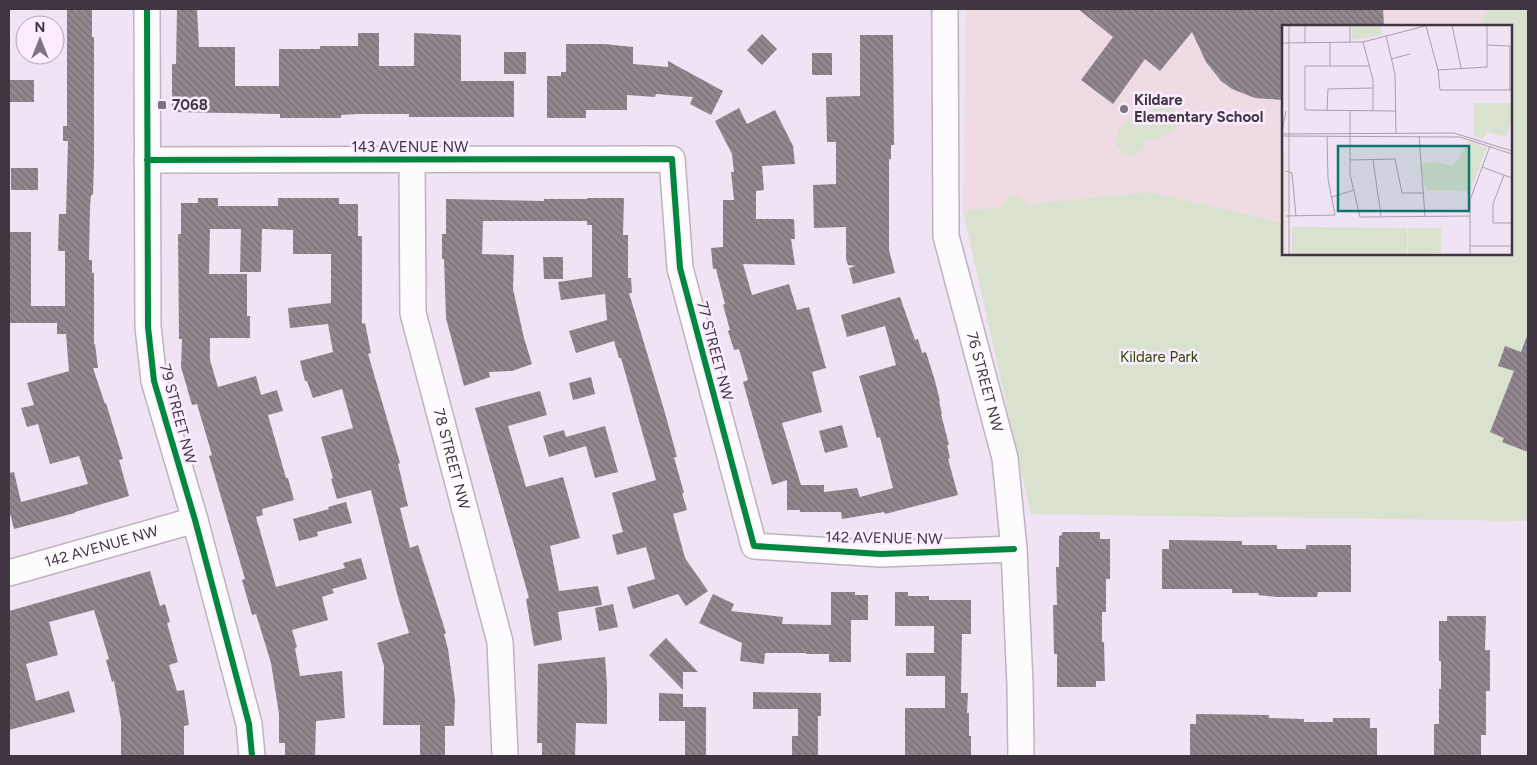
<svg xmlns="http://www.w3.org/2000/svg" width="1537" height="765" viewBox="0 0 1537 765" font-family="Figtree,sans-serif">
<defs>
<pattern id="building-back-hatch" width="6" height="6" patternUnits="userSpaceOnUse" patternTransform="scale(1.25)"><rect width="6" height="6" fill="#92868f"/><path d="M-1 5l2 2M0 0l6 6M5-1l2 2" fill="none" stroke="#796e76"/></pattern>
</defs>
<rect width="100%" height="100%" fill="#f0e3f3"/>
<path fill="#efdbe4" d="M 966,9 L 1489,9 L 1478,26 L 1283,26 L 1283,223 L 1150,192 L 963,211 Z"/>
<path fill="#d9e1cf" d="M 1489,9 L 1528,9 L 1528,521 L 1031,514 L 963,211 L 1003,207 L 1004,203 L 1011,194 L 1020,197 L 1029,204 L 1150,192 L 1283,223 L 1283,254 L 1511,254 L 1511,26 L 1478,26 Z
M 1165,104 C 1174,109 1178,113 1181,123 C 1171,133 1162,139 1147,141 L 1136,155 L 1124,155 L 1116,145 C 1116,129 1123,125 1134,114 L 1145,113 Z"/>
<path fill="url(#building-back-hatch)" d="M 67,9 L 92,9 L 92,37 L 94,37 L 94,164 L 93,195 L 91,195 L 90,207 L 89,260 L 92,260 L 92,273 L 94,273 L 94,344 L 95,344 L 98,368 L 93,368 L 105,404 L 106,403 L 123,459 L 119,460 L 129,496 L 75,512 L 75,513 L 14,529 L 9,509 L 9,473 L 14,472 L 21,502 L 88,484 L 79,456 L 50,464 L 38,424 L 27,427 L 21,408 L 34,405 L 27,383 L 69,371 L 66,334 L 57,334 L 57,323 L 10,323 L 10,232 L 31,232 L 31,306 L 65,306 L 65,251 L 58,251 L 59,214 L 66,214 L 68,141 L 63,141 L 63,126 L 67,126 Z
M 177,9 L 197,9 L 199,47 L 235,47 L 235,86 L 279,86 L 279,49 L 320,49 L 320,46 L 358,46 L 358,33 L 379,33 L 379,66 L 414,66 L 414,33 L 461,35 L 461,81 L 514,81 L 514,117 L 409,117 L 409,114 L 358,114 L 341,115 L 341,118 L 280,118 L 280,114 L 172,112 L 172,64 L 176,64 Z
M 1078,9 L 1383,9 L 1384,26 L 1283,26 L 1283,100 L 1255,98 L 1232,89 L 1221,81 L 1206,62 L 1192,32 L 1160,71 L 1145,59 L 1113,104 L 1081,80 L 1113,37 Z
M 762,34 L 777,49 L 762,65 L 747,50 Z
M 860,35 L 893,35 L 894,145 L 891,145 L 891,159 L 889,159 L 889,250 L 895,273 L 853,284 L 849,268 L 856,266 L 848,265 L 846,259 L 846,227 L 814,228 L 813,185 L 836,184 L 836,142 L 827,142 L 826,97 L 860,96 Z
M 566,44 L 604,44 L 633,47 L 633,64 L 668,67 L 668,61 L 723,91 L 711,115 L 690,104 L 693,97 L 656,94 L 655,97 L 627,95 L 627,110 L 586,110 L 586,118 L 547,118 L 547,76 L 561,76 L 561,72 L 566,72 Z
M 504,52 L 526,52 L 526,74 L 504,74 Z
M 812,53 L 832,53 L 832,75 L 812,75 Z
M 9,80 L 34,80 L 34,102 L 9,102 Z
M 739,108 L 747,124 L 775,110 L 793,146 L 795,164 L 762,166 L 764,190 L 756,191 L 756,219 L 794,219 L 795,239 L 791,239 L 795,265 L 743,264 L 752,295 L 789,284 L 797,310 L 809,307 L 826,368 L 812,372 L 822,412 L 782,423 L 801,485 L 824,485 L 824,492 L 857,488 L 860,497 L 893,488 L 880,437 L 877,438 L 859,376 L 896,365 L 885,326 L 847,337 L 841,315 L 900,297 L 915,340 L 918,339 L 922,353 L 926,352 L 935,381 L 940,401 L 939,401 L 942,414 L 941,414 L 949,445 L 947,445 L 950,458 L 948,459 L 958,495 L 885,514 L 884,512 L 842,519 L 841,512 L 800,512 L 800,510 L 787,510 L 787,480 L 772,485 L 743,382 L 748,380 L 739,349 L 734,350 L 728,331 L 730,330 L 723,305 L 725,304 L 716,269 L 713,269 L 711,248 L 723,247 L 723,200 L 734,200 L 731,172 L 734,172 L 732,154 L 715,121 Z
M 11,168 L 38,168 L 38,190 L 11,190 Z
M 198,198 L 218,198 L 218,206 L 278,206 L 278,198 L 339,198 L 339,204 L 358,204 L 358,236 L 362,236 L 362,324 L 365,323 L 371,353 L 368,354 L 400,463 L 398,464 L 408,506 L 400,508 L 410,548 L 418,545 L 446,633 L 444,634 L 448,649 L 455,700 L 454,726 L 445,726 L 445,756 L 420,756 L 420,725 L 383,725 L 384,666 L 377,643 L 409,633 L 398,597 L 371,490 L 337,499 L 331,479 L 333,478 L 321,437 L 353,428 L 342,389 L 313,398 L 307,381 L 305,381 L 300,361 L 333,352 L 328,324 L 290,328 L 288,308 L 331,303 L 331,254 L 293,254 L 293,230 L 262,229 L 261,272 L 240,272 L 241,229 L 210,229 L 209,274 L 247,274 L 247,316 L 250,316 L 250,338 L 210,338 L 210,360 L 218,387 L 256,376 L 261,395 L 277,390 L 283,411 L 268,415 L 286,478 L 288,478 L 294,500 L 262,509 L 263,515 L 256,517 L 276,587 L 345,568 L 343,563 L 361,558 L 367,579 L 332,589 L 334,593 L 322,597 L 328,620 L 292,630 L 297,647 L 295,648 L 300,676 L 342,671 L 345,718 L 316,721 L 315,756 L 285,756 L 285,743 L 279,743 L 279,714 L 271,663 L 256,614 L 252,615 L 242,580 L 245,579 L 209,456 L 212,455 L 197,404 L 192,405 L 181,367 L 182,339 L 179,339 L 178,234 L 181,234 L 181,203 L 198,203 Z
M 587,198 L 624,198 L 623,235 L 628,235 L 628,278 L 631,278 L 632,293 L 629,293 L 665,413 L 677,457 L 674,457 L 684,493 L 682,493 L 687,510 L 673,514 L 685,558 L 708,591 L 686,606 L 678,594 L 633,609 L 627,587 L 655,579 L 646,547 L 617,555 L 612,535 L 623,532 L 612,493 L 656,480 L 621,358 L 619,358 L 614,341 L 576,353 L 569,331 L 607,320 L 605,294 L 561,300 L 558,282 L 592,277 L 592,225 L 587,225 L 587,221 L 483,221 L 482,254 L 514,255 L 513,289 L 524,338 L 532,364 L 512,371 L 489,372 L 490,377 L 464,386 L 446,318 L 444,259 L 442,259 L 442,234 L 446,234 L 446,199 L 544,201 L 544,199 L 587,199 Z
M 543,257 L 563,257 L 563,279 L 544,279 Z
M 1527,336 L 1528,336 L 1528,452 L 1502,442 L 1504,438 L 1490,432 L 1514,371 L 1498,366 L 1505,346 L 1521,352 Z
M 591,377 L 595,394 L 573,400 L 569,383 Z
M 540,391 L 547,415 L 508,426 L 526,487 L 563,477 L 580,538 L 550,546 L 559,591 L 598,586 L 602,605 L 558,612 L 562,640 L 534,646 L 526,599 L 529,598 L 475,408 Z
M 842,425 L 848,447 L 825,453 L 819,431 Z
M 605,426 L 618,472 L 595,478 L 586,446 L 549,457 L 543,436 L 564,430 L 566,437 Z
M 346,502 L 352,523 L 317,532 L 318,536 L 299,541 L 293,519 L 329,509 L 328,507 Z
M 1062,532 L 1100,532 L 1100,539 L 1110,539 L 1110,579 L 1106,579 L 1106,612 L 1102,612 L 1102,642 L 1104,642 L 1105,681 L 1096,681 L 1096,687 L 1057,687 L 1057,654 L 1054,654 L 1053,605 L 1057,605 L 1056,567 L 1059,567 L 1059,536 L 1062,535 Z
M 1169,540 L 1242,541 L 1242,545 L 1277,545 L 1277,549 L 1306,549 L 1306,545 L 1351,545 L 1351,592 L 1318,592 L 1317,597 L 1277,597 L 1258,595 L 1259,593 L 1232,593 L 1232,589 L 1162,589 L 1162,549 L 1169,549 Z
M 150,571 L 160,606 L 165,604 L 170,622 L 167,623 L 178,662 L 169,665 L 177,691 L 184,690 L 189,725 L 184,726 L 184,756 L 121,756 L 121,720 L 114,681 L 112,682 L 106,660 L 109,659 L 94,610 L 49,622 L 58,655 L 26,664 L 36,701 L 69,691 L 75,712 L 9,730 L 9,611 Z
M 831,592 L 855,592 L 855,595 L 868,595 L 868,620 L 851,620 L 851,662 L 829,662 L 829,654 L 806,654 L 806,653 L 765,653 L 764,664 L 740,661 L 742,643 L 699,623 L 713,594 L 734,604 L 731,611 L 783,617 L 782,624 L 831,625 Z
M 895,592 L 908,592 L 908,596 L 929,596 L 929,600 L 971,600 L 971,634 L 962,634 L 961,693 L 968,693 L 967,713 L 969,713 L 969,736 L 971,736 L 971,756 L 905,756 L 905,708 L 945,708 L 945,676 L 906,676 L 906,653 L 934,653 L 934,626 L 895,626 Z
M 613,604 L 618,627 L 599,631 L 595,608 Z
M 1447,616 L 1486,616 L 1485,650 L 1490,650 L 1490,691 L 1486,691 L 1486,735 L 1481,735 L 1481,756 L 1434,756 L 1434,724 L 1439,724 L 1439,689 L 1441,689 L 1441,661 L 1439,661 L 1439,621 L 1447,621 Z
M 666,638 L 698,672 L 683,672 L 683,690 L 649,655 Z
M 605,657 L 607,685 L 607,724 L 576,723 L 575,756 L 542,756 L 542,743 L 537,743 L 538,664 Z
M 753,692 L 821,693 L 821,716 L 818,716 L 818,756 L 792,756 L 792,736 L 798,736 L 798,709 L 753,709 Z
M 659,693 L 683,694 L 683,707 L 706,707 L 706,756 L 685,756 L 685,721 L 659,721 Z
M 1196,714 L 1269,715 L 1269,718 L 1304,719 L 1304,722 L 1333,722 L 1333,718 L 1370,718 L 1370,728 L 1377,728 L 1377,756 L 1190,756 L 1190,724 L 1196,724 Z"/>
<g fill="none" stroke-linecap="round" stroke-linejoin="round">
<defs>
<g id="minor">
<path d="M 147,9 L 148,327 L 154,381 L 195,520 L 249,724 L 252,756"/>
<path id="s1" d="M 945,9 L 946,236 L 1005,458 L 1014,549 L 1020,684 L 1021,756"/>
<path id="s2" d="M 412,159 L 413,313 L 500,642 L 505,756"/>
<path d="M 147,160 L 672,159 L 680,268 L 754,546 L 881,554 L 1014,549"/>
<path id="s3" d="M 9,573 L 195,520"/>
</g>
</defs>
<use href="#minor" stroke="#bdb3bf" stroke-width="28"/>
<use href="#minor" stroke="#fdfbfd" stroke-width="25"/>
<defs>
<path id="cycleway" d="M 147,9 L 148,327 L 154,381 L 195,520 L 249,724 L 252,756
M 147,160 L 672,159 L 680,268 L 754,546 L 881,554 L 1014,549"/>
</defs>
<use href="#cycleway" stroke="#fbedff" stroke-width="9"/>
<use href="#cycleway" stroke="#00873e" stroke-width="6"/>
</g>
<g fill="#7e7380" stroke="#fbedff" stroke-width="2">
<rect x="157" y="100" width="10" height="10" rx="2.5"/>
<circle cx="1124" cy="109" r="5"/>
</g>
<g text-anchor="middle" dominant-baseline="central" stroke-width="5" stroke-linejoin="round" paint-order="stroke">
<g font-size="15" font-weight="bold" fill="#403642" stroke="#fbedff" text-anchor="start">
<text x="1134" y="100">Kildare<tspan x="1134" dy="17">Elementary School</tspan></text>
<text x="172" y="105">7068</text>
</g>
<g font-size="15" fill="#403642" stroke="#fbedff">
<text x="410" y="147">143 AVENUE NW</text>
<text transform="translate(715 351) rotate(75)">77 STREET NW</text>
<text stroke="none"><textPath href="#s1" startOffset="378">76 STREET NW</textPath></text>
<text transform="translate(178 414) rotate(75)">79 STREET NW</text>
<text stroke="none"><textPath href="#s2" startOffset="305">78 STREET NW</textPath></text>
<text transform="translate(884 538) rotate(1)">142 AVENUE NW</text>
<text stroke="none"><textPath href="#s3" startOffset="96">142 AVENUE NW</textPath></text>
</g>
<g font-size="15" fill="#2a4803" stroke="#fbedff">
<text x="1159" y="357">Kildare Park</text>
</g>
</g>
<g transform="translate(1282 25)">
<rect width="230" height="230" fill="#f0e3f3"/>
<path d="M 0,126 L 3,126 L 3,230 L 0,230 Z" fill="#d9e1cf"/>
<path d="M 10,202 L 125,203 L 125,230 L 10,230 Z" fill="#d9e1cf"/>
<path d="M 70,0 L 98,0 L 100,10 L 70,15 ZM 191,78 L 230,78 L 230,93 L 224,112 L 204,107 L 202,114 L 192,111 ZM 187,116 L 205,123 L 188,166 L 144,165 L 138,139 L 154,137 L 171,141 ZM 126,203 L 159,203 L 159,228 L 126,230 Z" fill="#d9e1cf"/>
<path fill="none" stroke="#aa9eac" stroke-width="1" d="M 7,0 L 7,230M 23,0 L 23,18M 170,0 L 179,43M 144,1 L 156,45 L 158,65 L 230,65M 104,11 L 113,49 L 114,109M 68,17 L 68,0M 81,17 L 91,55 L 91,86M 0,18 L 81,17 L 147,0M 205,20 L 228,21 L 228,65M 109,34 L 128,29M 48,41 L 48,18M 87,41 L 23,41 L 23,85 L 114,86M 156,45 L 205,42 L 205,0M 45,86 L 46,64 L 91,63M 68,86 L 68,149 L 78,192 L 188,191M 0,107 L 4,86M 0,109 L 172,108 L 230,126M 0,111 L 178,112 L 230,129M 137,111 L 143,191M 68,135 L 113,134 L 120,168 L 142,168M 91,135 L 99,191M 200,142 L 230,153M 4,146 L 10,148 L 14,191M 222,150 L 211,179 L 211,198 L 230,198M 50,172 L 72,165M 4,191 L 53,190 L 46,154 L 45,111M 188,221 L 230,221M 188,230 L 188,175 L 208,121"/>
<path fill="#0f766e" fill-opacity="0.15" stroke="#0f766e" stroke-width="2.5" d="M 56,121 L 187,121 L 187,186 L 56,186 Z"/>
<rect width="230" height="230" fill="none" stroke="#403642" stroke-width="2.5"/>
</g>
<rect width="1537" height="765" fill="none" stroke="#403642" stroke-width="20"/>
<g transform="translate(40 40)"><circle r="24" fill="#fbedff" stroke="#b0a4b3"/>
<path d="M0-4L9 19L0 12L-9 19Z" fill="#7e7380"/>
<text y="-8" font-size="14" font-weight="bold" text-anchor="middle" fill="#403642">N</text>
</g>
</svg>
